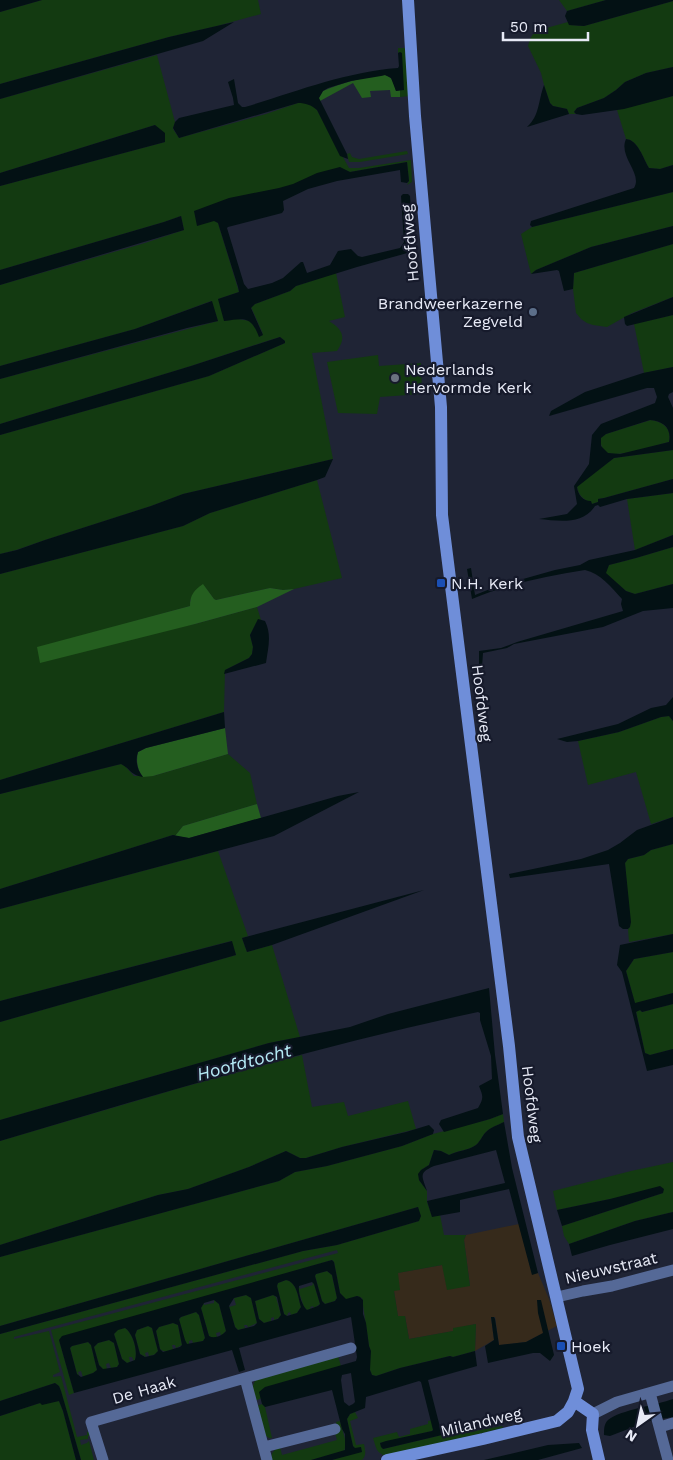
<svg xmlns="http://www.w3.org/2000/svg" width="673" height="1460" viewBox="0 0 673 1460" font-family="'Work Sans',sans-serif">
<rect width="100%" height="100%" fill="#1f2435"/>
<path fill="#362a1b" d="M 519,1224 L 532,1274 L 538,1273 L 549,1299 L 557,1326 L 526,1342 L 501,1345 L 499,1345 L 495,1317 L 491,1317 L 494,1340 L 475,1351 L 476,1324 L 453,1329 L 454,1331 L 409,1339 L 405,1316 L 398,1317 L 394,1291 L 397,1273 L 442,1265 L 470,1286 L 464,1240 L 466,1235 Z"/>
<path fill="#133a11" d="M 42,0 L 258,0 L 261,14 L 217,26 L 169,37 L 0,84 L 0,12 Z
M 559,0 L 606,0 L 567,11 Z
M 673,1 L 673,67 L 646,73 L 625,82 L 616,90 L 604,98 L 577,108 L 574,112 L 576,114 L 569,114 L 567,109 L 553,106 L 550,103 L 544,85 L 541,73 L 528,46 L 530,39 L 533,34 L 539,30 L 568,22 L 570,25 L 584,26 Z
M 398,48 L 405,48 L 410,96 L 400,97 L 400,90 L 403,90 L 400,52 L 398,53 Z
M 157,55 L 175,122 L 173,129 L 179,138 L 266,114 L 298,103 L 306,103 L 312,105 L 317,110 L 349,168 L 359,168 L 411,160 L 412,182 L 407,185 L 409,181 L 407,162 L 350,172 L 346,171 L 215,221 L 218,223 L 239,292 L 218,299 L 238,319 L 250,321 L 263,334 L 251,307 L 255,304 L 290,291 L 296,286 L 336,273 L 345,317 L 329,321 C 342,329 347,337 337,351 L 312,353 L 333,459 L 183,494 L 151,506 L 45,540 L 16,550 L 0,554 L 0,435 L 209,376 L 285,343 L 285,341 L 280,337 L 270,340 L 191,366 L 0,424 L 0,379 L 218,321 L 211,301 L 135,329 L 0,366 L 0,285 L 145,243 L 184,230 L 181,216 L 164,222 L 0,270 L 0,186 L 165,142 L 155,125 L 0,173 L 0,99 Z
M 673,96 L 673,165 L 660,169 L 649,168 C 643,158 638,140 626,139 L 617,110 Z
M 407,151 L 408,154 L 360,162 L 349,162 L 347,154 L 350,153 L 352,157 L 359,159 Z
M 673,192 L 673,226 L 591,247 L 536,270 L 531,274 L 521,234 L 532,227 Z
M 673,244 L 673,297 L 632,313 L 607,327 L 593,325 L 587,323 L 581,319 L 576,313 L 573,289 L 574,273 Z
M 673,315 L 673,367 L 644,373 L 634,324 Z
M 378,355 L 379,366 L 421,363 L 422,394 L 380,397 L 377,414 L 338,413 L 327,362 Z
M 651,420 C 663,422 672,428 669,442 C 655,445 617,459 606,452 C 601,449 601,443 600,438 L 606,434 Z
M 673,450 L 673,479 L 604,498 L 598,499 L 598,502 L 592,504 C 584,499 578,496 577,486 L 614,458 Z
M 317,480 L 342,578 L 294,589 L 283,590 L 270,588 L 216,600 L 214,599 L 205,587 L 190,600 L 190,606 L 37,648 L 195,624 L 257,607 L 261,620 L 258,620 L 250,635 L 253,647 L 252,654 L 249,658 L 225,670 L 224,712 L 0,780 L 0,574 L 183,526 L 210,513 Z
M 673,493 L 673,535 L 635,550 L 627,499 Z
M 673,547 L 673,584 L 635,594 L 626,591 L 605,573 L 609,565 L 636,558 Z
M 669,716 L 673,721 L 673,817 L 651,824 L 636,772 L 588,785 L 578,741 L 619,732 L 661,717 Z
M 228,754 L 250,773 L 257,804 L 183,826 L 175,836 L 173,835 L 0,889 L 0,794 L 121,764 L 125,766 L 134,776 L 153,776 Z
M 673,844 L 673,934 L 629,942 L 628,929 L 630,927 L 625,863 L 628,859 L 644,855 L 651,850 Z
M 218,851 L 248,936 L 242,938 L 247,952 L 272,945 L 300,1037 L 269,1043 L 210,1060 L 0,1120 L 0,1022 L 236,955 L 231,941 L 0,1001 L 0,909 Z
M 673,952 L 673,993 L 635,1004 L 626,971 L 634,959 Z
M 673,1004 L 673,1049 L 650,1055 L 645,1053 L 636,1011 L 640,1010 L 642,1012 Z
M 302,1055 L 312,1107 L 344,1102 L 348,1116 L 408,1101 L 416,1129 L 342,1147 L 306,1158 L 300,1158 L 286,1151 L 249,1167 L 188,1189 L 158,1195 L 129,1204 L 0,1245 L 0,1141 L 180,1088 Z
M 503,1114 L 504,1122 C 498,1125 491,1127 486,1132 C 482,1136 480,1142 476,1145 C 467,1151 458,1150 449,1155 L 441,1151 L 434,1150 L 429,1165 L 421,1170 L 419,1180 L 427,1191 L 427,1202 L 432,1216 L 440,1215 L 444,1235 L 466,1235 L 464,1240 L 470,1286 L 447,1290 L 442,1265 L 398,1273 L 400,1290 L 394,1291 L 398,1316 L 405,1316 L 409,1339 L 453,1331 L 453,1328 L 476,1324 L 475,1351 L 453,1357 L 450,1356 L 400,1368 L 376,1376 L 372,1375 L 370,1370 L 370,1349 L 369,1346 L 362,1298 L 357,1296 L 346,1300 L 340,1293 L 334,1262 L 332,1260 L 59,1340 L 74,1393 L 69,1395 L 51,1330 L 338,1253 L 337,1250 L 14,1337 L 14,1339 L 49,1331 L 60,1372 L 53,1375 L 53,1377 L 61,1376 L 77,1437 L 87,1435 L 87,1432 L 91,1431 L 91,1435 L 88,1436 L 88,1439 L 80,1440 L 81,1445 L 87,1443 L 89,1441 L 94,1460 L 81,1460 L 61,1391 L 59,1386 L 55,1383 L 0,1401 L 0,1334 L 303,1251 L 337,1245 L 419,1221 L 418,1207 L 0,1326 L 0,1257 L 279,1181 L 295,1172 L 327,1166 L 402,1146 L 433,1134 L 490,1119 Z
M 673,1162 L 673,1212 L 635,1221 L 569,1244 L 564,1236 L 562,1226 L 663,1193 L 610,1199 L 557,1210 L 553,1191 L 631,1171 Z
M 327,1271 L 332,1275 L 337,1298 L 335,1301 L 325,1304 L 322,1301 L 315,1276 L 316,1274 Z
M 286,1280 C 297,1282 298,1297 301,1307 L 297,1313 L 291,1315 L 290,1312 L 288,1313 L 287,1316 L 284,1314 L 277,1286 L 278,1283 Z
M 312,1282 L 314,1284 L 320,1304 L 314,1308 L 313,1306 L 310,1307 L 311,1309 L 307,1310 L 304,1307 L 298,1289 L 299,1287 L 300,1289 L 313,1285 Z
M 247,1295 L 251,1298 L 257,1323 L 248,1327 L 247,1325 L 244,1325 L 245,1328 L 238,1330 L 235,1327 L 229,1307 L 236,1305 L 234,1298 Z
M 273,1295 L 276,1297 L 281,1315 L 279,1318 L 274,1320 L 274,1317 L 271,1318 L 271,1321 L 264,1323 L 259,1319 L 255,1301 Z
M 214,1300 L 219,1304 L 226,1331 L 221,1336 L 220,1332 L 216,1333 L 217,1337 L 212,1338 L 209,1336 L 201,1308 L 204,1303 L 204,1305 L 214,1303 Z
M 196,1312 L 199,1315 L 205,1338 L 203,1341 L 193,1343 L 192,1340 L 189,1341 L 189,1344 L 187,1344 L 185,1341 L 179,1320 L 181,1317 Z
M 173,1323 L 178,1325 L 182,1345 L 176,1348 L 175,1345 L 172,1345 L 173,1350 C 168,1351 164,1353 160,1349 L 156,1331 L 159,1327 Z
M 148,1326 L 152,1328 L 158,1351 L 156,1354 L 149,1356 L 148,1352 L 145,1353 L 146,1357 L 140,1354 L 135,1335 L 137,1330 Z
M 125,1328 C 133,1333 138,1351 135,1360 L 134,1361 L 132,1357 L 129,1357 L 130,1362 L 127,1363 L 122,1359 L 114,1334 L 118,1329 Z
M 109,1340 L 114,1343 L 119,1364 L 117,1367 L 111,1368 L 109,1363 L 106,1364 L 107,1369 L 103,1369 L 99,1365 L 94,1347 L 98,1343 Z
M 88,1342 L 91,1345 L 97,1370 L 95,1372 L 83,1377 L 81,1371 L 78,1372 L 79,1376 L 77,1374 L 70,1348 L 72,1346 Z
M 338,1356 L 341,1366 L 316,1373 L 255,1401 C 254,1392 250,1386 257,1379 Z
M 59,1401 L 63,1411 L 76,1460 L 0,1460 L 0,1416 L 40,1403 Z
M 262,1404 L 265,1407 L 272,1438 L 269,1438 L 266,1436 L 257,1406 Z
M 355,1412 L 358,1418 L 350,1421 L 356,1445 L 364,1444 C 365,1450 367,1455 362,1460 L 332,1460 L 343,1456 L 355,1448 L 353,1446 L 347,1419 L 350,1414 Z
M 432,1420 L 434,1429 L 432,1431 L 380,1443 L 383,1449 L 442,1435 L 443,1437 L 502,1426 L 503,1428 L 387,1456 C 376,1454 376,1447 373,1438 L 397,1432 L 399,1437 L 410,1434 L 410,1429 L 428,1424 L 428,1421 Z
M 340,1421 C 342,1431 348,1441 344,1451 L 311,1460 L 272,1460 C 270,1453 274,1450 280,1447 L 282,1455 L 337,1440 L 335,1433 L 338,1431 L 336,1422 Z"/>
<path fill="#245e1f" d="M 385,75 C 393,77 394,84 396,91 L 400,90 L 400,97 L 391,97 L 390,90 L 370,91 L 371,97 L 362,98 L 353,83 L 320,101 L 318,99 L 323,91 C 342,83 365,76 385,75 Z
M 203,584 L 214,599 L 216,600 L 270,588 L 283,590 L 294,589 L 257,607 L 195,624 L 40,663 L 37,647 L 190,606 C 190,595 194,590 203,584 Z
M 225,728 L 228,754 L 153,776 L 143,777 C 137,770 136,760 138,752 L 146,748 Z
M 257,804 L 261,818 L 189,838 L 175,836 L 183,826 Z"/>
<path fill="#031114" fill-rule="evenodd" d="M 0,0 L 42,0 L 0,12 Z
M 606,0 L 673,0 L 673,1 L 584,26 L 569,25 L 565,16 L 567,11 Z
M 234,22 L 203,41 L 0,99 L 0,84 L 169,37 Z
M 400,52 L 402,53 L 404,90 L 396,91 L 391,78 L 385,75 L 381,76 L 351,81 L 328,88 L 323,91 L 319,98 L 347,154 L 348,159 L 340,156 L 317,110 C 311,105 306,103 298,103 L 179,138 L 173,128 L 175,122 L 179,118 L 234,105 L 233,98 L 228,82 L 234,79 L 238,103 L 242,107 L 245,107 C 295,92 345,72 398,68 L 399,66 L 398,53 Z
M 673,67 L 673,96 L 624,109 L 582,115 L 576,114 L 574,112 L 577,108 L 604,98 L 616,90 L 625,82 L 646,73 Z
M 544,85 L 550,103 L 553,106 L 567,109 L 569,114 L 527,127 C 540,115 538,101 544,85 Z
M 155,125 L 165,133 L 165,142 L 0,186 L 0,173 Z
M 626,139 C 638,140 643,158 649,168 L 660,169 L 673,165 L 673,192 L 532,227 L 530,225 L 531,221 L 634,188 C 643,173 618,157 626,139 Z
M 407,162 L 409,181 L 407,183 L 401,182 L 400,170 L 337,181 L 308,189 L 283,201 L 284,210 L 282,213 L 228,227 L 227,228 L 244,284 L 248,289 L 272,283 L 283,278 L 301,262 L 303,262 L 307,273 L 330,265 L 338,251 L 351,249 L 358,256 L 362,257 L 400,248 L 404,242 L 401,196 L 403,194 L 408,194 L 410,196 L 413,242 L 411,252 L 357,267 L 296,286 L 290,291 L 255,304 L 251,308 L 263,335 L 259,337 C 251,316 245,318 224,321 L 218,299 L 239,292 L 238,287 L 218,223 L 214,221 L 197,226 L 194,211 L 229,198 L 279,188 L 293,184 L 317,173 L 340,167 L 350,172 Z
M 181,216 L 184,230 L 0,285 L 0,270 L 164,222 Z
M 673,226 L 673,244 L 574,273 L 573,289 L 564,291 L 559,271 L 557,270 L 531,274 L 536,270 L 591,247 Z
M 673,297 L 673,315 L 627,326 L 625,324 L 624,317 Z
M 212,301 L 218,321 L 187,328 L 0,379 L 0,366 L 135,329 Z
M 280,337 L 285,341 L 285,343 L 209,376 L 0,435 L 0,424 L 191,366 Z
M 673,367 L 673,392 L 669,394 L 668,397 L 673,408 L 673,450 L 614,458 L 577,487 C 578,495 583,501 591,501 L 592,504 L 598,502 L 598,499 L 604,498 L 673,479 L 673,493 L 627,499 L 600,507 L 598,505 L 595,506 C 583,525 559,521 539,519 L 567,514 L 577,504 L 574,486 L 589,464 L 592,435 L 601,424 L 655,403 L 657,397 L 654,388 L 647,388 L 549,416 L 551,411 L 585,392 L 643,373 ZM 650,420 C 663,421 672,428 669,442 L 620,454 L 608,453 L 601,446 L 601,438 L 606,434 Z
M 333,459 L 325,477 L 317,480 L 210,513 L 183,526 L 0,574 L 0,554 L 17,550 L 45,540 L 151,506 L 183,494 Z
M 673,535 L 673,547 L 636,558 L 609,565 L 606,573 L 626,591 L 635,594 L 673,584 L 673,608 L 643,611 L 603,627 L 514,644 L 507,648 L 483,653 L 482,667 L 479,667 L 479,651 L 501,648 L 517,642 L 623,611 L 621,604 L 622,599 C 612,588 600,573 585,570 C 546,576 508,584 472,599 L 467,569 L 471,568 L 475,595 L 495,587 L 555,570 L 580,565 L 589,560 L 635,550 Z
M 258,619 L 265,621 C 272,635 268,648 266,663 L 224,674 L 225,670 L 249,658 L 252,654 L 253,647 L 250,635 Z
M 673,697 L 673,721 L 669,716 L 661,717 L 619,732 L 578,741 L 567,742 L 557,739 L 618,724 L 651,708 L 666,705 Z
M 224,712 L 225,728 L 146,748 L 138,752 C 135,760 137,770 143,777 C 130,775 131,769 121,764 L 0,794 L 0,780 Z
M 359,792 L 274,836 L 0,909 L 0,889 L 173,835 L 189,838 L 338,796 Z
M 673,817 L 673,844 L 651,850 L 644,855 L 628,859 L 625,863 L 631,922 L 630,927 L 628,929 L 623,929 L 619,926 L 609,864 L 510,878 L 509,874 L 581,859 L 608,850 L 620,843 L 637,830 Z
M 424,890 L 272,945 L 247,952 L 242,938 Z
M 673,934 L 673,952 L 634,959 L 626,971 L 635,1003 L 673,993 L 673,1004 L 642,1012 L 640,1010 L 636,1012 L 645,1053 L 650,1055 L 673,1049 L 673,1065 L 647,1071 L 622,972 L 617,965 L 620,945 Z
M 232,941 L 236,955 L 0,1022 L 0,1001 Z
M 489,988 L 495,1055 L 503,1114 L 490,1119 L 444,1132 L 439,1124 L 441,1120 L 478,1108 C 484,1098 483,1096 479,1086 L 492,1079 L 491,1056 L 480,1020 L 480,1013 L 478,1012 C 317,1046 158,1094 0,1141 L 0,1120 L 269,1043 L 350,1027 L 388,1014 Z
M 504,1122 L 512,1168 L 538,1273 L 532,1275 L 509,1189 L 460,1200 L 460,1212 L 432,1217 L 427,1201 L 505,1183 L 496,1150 L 434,1166 C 418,1173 422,1176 427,1191 L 419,1180 L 418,1174 L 421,1170 L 429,1165 L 434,1150 L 441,1151 L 449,1155 C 459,1150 467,1151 476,1145 C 480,1142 482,1136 486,1132 C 491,1127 498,1125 504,1122 Z
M 429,1125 L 434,1130 L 433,1134 L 402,1146 L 327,1166 L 295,1172 L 279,1181 L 0,1257 L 0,1245 L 129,1204 L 158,1195 L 188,1189 L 249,1167 L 286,1151 L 300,1158 L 306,1158 L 342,1147 L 406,1132 Z
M 660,1186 L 664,1189 L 663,1193 L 562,1226 L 557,1210 L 610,1199 Z
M 418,1207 L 421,1216 L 419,1221 L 337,1245 L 303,1251 L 0,1334 L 0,1326 Z
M 673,1212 L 673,1229 L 610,1245 L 572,1256 L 569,1244 L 635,1221 Z
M 332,1260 L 334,1262 L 340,1293 L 346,1299 L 357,1296 L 360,1297 L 363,1300 L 363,1314 L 366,1323 L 369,1346 L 371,1351 L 370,1370 L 372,1375 L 376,1376 L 400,1368 L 450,1356 L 453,1357 L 475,1351 L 477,1366 L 428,1380 L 442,1435 L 383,1449 L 381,1447 L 380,1443 L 386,1441 L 432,1431 L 433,1430 L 421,1382 L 419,1381 L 366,1397 L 365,1408 L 350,1414 L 347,1419 L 353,1446 L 355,1448 L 361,1447 L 362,1452 L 332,1460 L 311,1460 L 345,1450 L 345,1434 L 342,1429 L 332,1390 L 265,1407 L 262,1404 L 259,1392 L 265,1387 L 356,1361 L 357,1357 L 351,1317 L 239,1348 L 245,1370 L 239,1372 L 232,1350 L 74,1393 L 59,1340 L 62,1336 ZM 327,1271 L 332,1275 L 337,1298 L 335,1301 L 325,1304 L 322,1301 L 315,1276 L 316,1274 ZM 286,1280 C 297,1282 298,1297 301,1307 L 297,1313 L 287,1316 L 284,1314 L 277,1286 L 278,1283 ZM 312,1282 L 314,1284 L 320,1304 L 318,1306 L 307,1310 C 302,1306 298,1293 299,1286 ZM 246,1295 L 251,1298 L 257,1323 L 254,1326 L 238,1330 L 235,1327 L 229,1306 L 234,1298 ZM 273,1295 L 277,1297 L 281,1315 L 278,1319 L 264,1323 L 259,1319 L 255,1301 ZM 214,1300 L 219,1304 L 226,1331 C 222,1336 214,1339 209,1336 L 201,1308 L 204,1303 ZM 196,1312 L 199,1315 L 205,1338 L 203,1341 L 187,1344 L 185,1340 L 179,1319 L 181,1317 ZM 173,1323 L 178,1325 L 182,1345 L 180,1347 L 163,1352 L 160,1349 L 156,1331 L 159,1327 ZM 148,1326 L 152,1328 L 158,1351 L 154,1355 L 145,1357 L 140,1354 L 135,1335 L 137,1330 ZM 125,1328 C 133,1333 138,1351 135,1360 L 127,1363 L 122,1359 L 114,1334 L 118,1330 ZM 109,1340 L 114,1343 L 119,1364 L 117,1367 L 103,1369 L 99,1365 L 94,1347 L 98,1343 ZM 88,1342 L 91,1345 L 97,1370 L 93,1373 L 81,1377 L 77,1374 L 70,1348 L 72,1346 ZM 351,1373 L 355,1402 L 353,1404 L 349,1406 L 344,1402 L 341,1380 L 342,1375 Z
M 537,1300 L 541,1300 L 554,1355 L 550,1361 L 540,1353 L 533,1353 L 488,1363 L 485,1346 L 494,1340 L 491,1317 L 494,1317 L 495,1319 L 499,1345 L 526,1342 L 543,1333 L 538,1313 Z
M 55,1383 L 59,1386 L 61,1391 L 81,1460 L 76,1460 L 63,1411 L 59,1401 L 42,1405 L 40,1403 L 0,1416 L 0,1401 Z
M 673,1399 L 673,1417 L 649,1421 L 610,1436 L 604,1435 C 604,1429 604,1424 608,1420 C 620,1410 657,1405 673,1399 Z
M 579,1443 L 582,1448 L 538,1460 L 484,1460 L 548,1445 Z"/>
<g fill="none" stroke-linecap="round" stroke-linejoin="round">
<path stroke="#556997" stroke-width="11" d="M 557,1297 L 583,1291 L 612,1286 L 673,1270
M 245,1378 L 351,1348
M 650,1393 L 668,1460
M 593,1414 L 617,1402 L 673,1386
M 660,1427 L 673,1423
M 264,1447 L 335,1429
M 103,1460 L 91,1422 L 245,1378 L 267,1460"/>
<path stroke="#6f8ed9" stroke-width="12" d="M 574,1401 L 593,1414 L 592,1430 L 599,1460
M 387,1460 L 483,1439 L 557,1421 L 568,1412 L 574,1401 L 578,1389 L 518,1137 L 509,1046 L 442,515 L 441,407 L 415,116 L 408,0"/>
</g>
<circle fill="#5c6f8a" stroke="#161a2b" stroke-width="2" cx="533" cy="312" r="5"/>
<circle fill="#6b7280" stroke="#161a2b" stroke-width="2" cx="395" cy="378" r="5"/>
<g fill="#1a4fb4" stroke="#161a2b" stroke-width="2">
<rect x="436" y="578" width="10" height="10" rx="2.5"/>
<rect x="556" y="1341" width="10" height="10" rx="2.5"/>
</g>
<g text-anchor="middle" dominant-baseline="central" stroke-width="4.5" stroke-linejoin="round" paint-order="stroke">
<g font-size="16" fill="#e7eaf6" stroke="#161a2b">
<text transform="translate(410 243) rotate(-95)">Hoofdweg</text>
<text transform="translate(482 703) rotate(83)">Hoofdweg</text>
<text transform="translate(532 1104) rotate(83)">Hoofdweg</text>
<text transform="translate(611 1268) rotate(-13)">Nieuwstraat</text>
<text transform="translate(144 1390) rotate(-16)">De Haak</text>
<text transform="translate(481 1422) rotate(-13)">Milandweg</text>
</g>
<g font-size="16" fill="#e7eaf6" stroke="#161a2b" text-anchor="start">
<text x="523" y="303" text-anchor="end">Brandweerkazerne<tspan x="523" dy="18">Zegveld</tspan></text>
<text x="405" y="369">Nederlands<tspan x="405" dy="18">Hervormde Kerk</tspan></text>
<text x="451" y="583">N.H. Kerk</text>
<text x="571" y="1346">Hoek</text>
</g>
<g font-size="18" font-style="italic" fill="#b5ebf6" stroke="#161a2b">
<text transform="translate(244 1062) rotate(-15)">Hoofdtocht</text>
</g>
</g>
<g transform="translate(638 1425) rotate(213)" stroke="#161a2b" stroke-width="4" paint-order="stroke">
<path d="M0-4L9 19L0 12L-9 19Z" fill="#e7eaf6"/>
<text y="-8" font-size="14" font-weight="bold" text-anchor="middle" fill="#e7eaf6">N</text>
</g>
<path d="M503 32v8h85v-8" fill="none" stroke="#e7eaf6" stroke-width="2.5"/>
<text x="510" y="32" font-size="15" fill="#e7eaf6" stroke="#161a2b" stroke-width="4" paint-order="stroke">50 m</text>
</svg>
